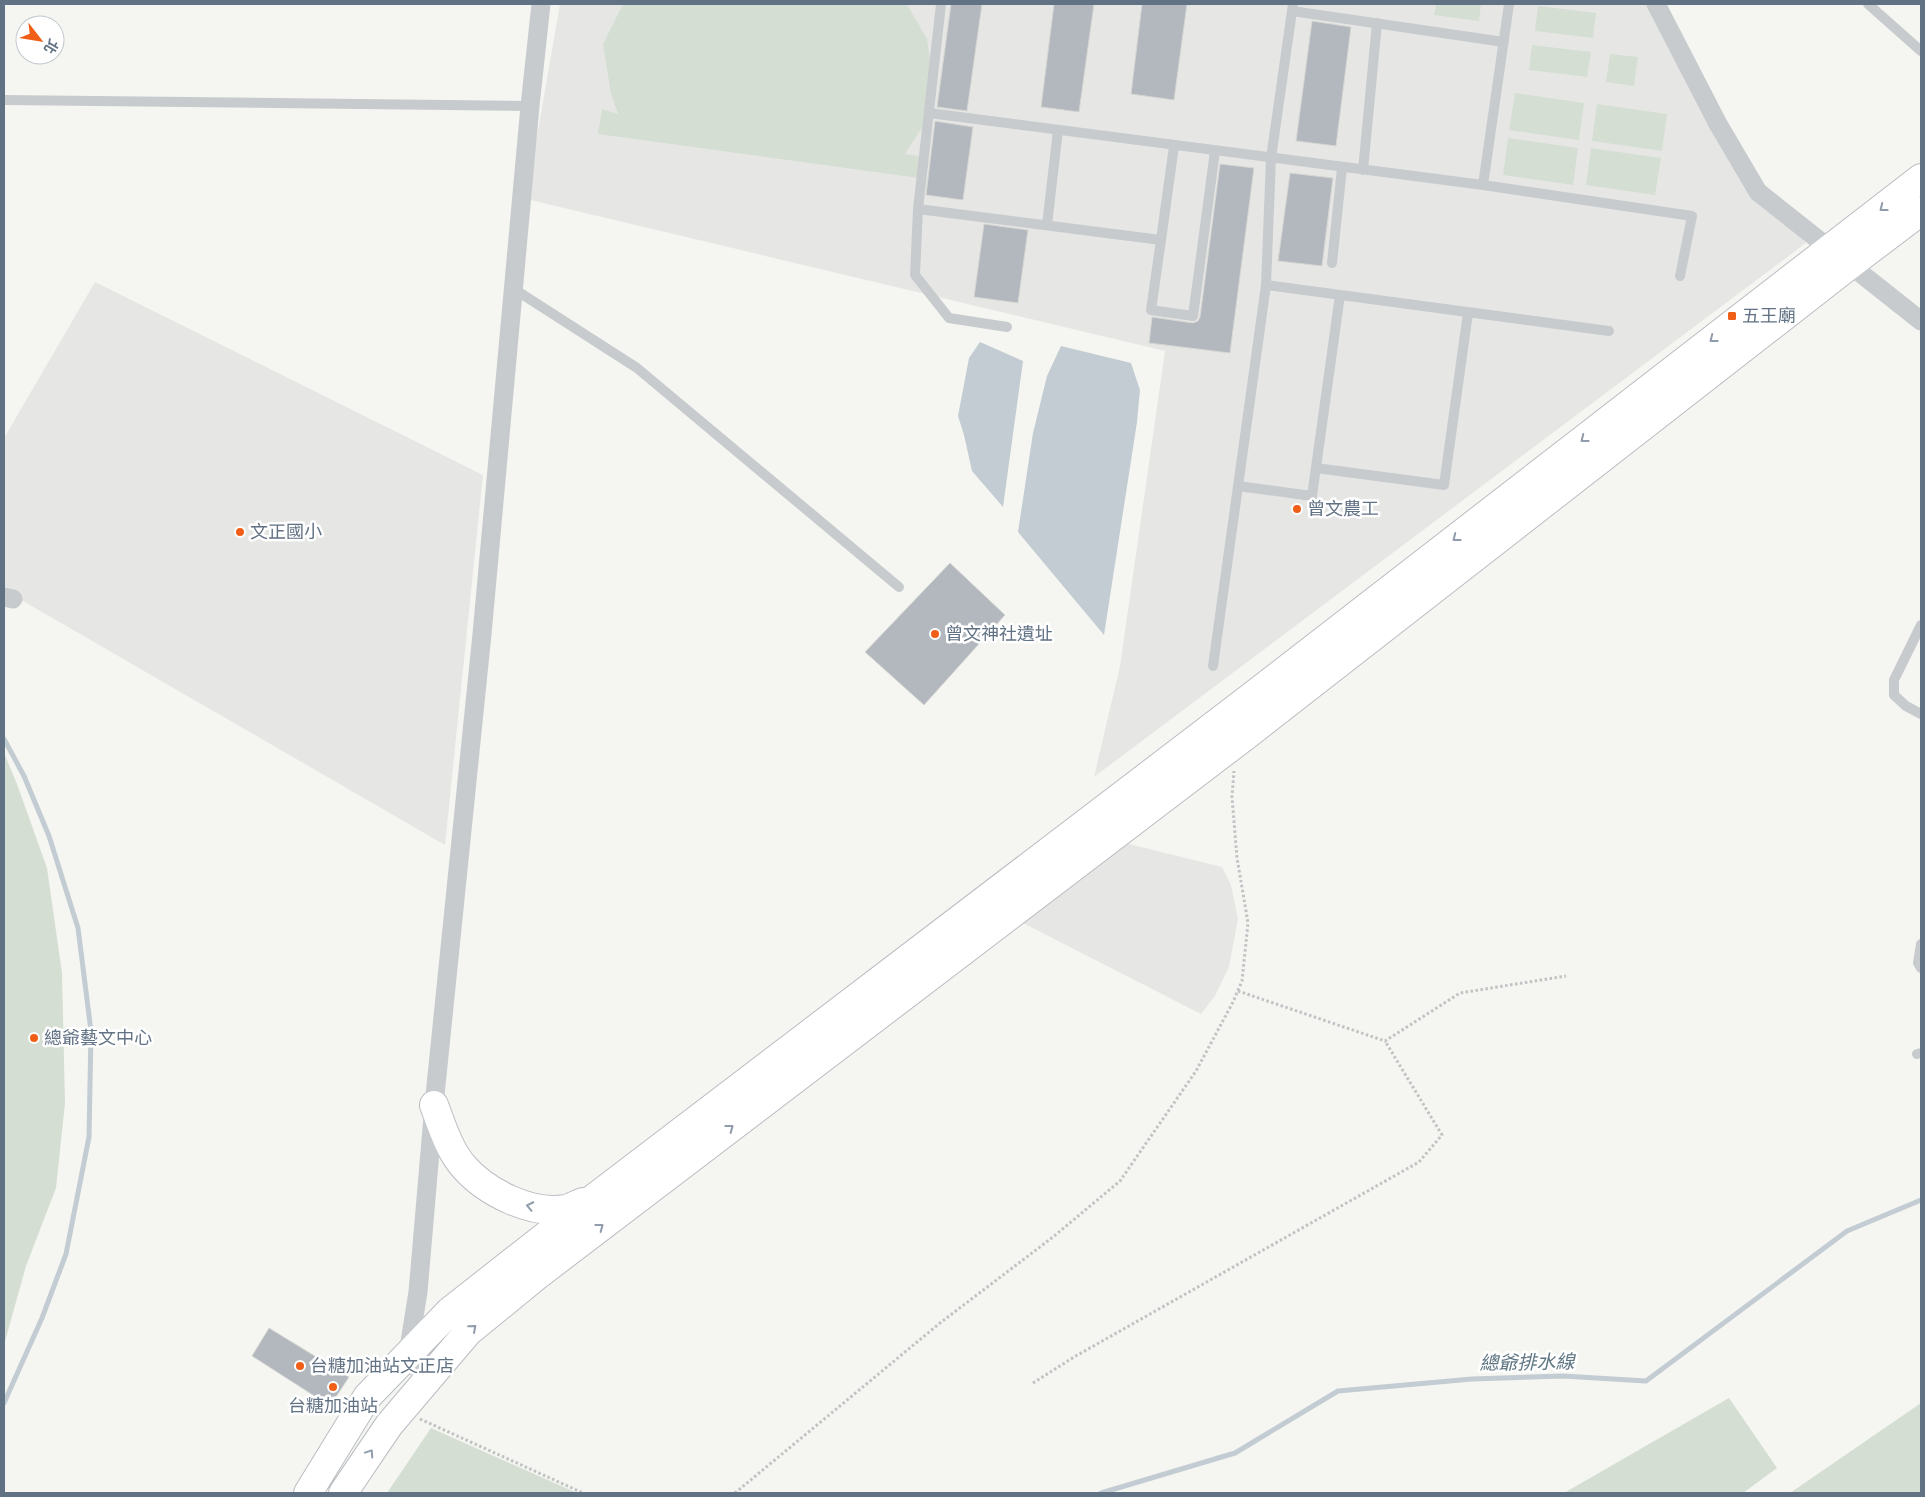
<svg xmlns="http://www.w3.org/2000/svg" width="1925" height="1497" viewBox="0 0 1925 1497" font-family="Signika,'Noto Sans TC',sans-serif">
<rect width="100%" height="100%" fill="#f5f6f1"/>
<path fill="#e6e7e5" d="M 560,4 L 1650,4 L 1760,192 L 1806,243 L 1094,777 L 1120,666 L 1165,351 L 526,199 Z
M 95,282 L 483,475 L 445,845 L 4,590 L 4,438 Z
M 1105,838 L 1222,867 L 1231,885 L 1238,919 L 1229,967 L 1215,996 L 1201,1014 L 1005,914 Z"/>
<path fill="#d5ded2" d="M 623,4 L 905,4 L 908,6 L 927,39 L 934,86 L 925,123 L 905,154 L 929,158 L 926,179 L 598,134 L 602,109 L 618,114 L 611,94 L 603,44 Z
M 1436,4 L 1481,4 L 1479,21 L 1434,15 Z
M 1538,6 L 1596,13 L 1593,38 L 1535,31 Z
M 1532,45 L 1591,52 L 1587,77 L 1529,70 Z
M 1610,54 L 1638,57 L 1634,86 L 1606,82 Z
M 1515,93 L 1584,103 L 1579,140 L 1509,130 Z
M 1597,104 L 1667,114 L 1662,151 L 1592,141 Z
M 1508,138 L 1578,148 L 1573,185 L 1503,175 Z
M 1591,148 L 1661,158 L 1655,195 L 1586,185 Z
M 4,753 L 17,784 L 47,868 L 62,973 L 65,1103 L 56,1188 L 26,1266 L 4,1345 Z
M 1729,1398 L 1777,1468 L 1743,1493 L 1564,1493 Z
M 1921,1403 L 1921,1493 L 1790,1493 Z
M 431,1428 L 577,1493 L 387,1493 Z"/>
<path fill="#c2ccd2" d="M 980,342 L 1023,361 L 1003,507 L 972,471 L 964,435 L 958,416 L 969,358 Z
M 1061,346 L 1131,363 L 1140,390 L 1137,422 L 1104,635 L 1018,532 L 1033,433 L 1047,376 Z"/>
<g fill="none" stroke-linecap="round" stroke-linejoin="round">
<path stroke="#c2ccd2" stroke-width="5" d="M 4,739 L 24,776 L 49,836 L 78,928 L 91,1031 L 89,1137 L 66,1254 L 42,1318 L 4,1403
M 1101,1493 L 1235,1453 L 1338,1391 L 1472,1379 L 1563,1376 L 1646,1381 L 1847,1231 L 1921,1200"/>
</g>
<path fill="#b2b8be" stroke="#d7d7d4" d="M 951,4 L 982,4 L 967,111 L 937,107 Z
M 1054,4 L 1094,4 L 1079,112 L 1041,107 Z
M 1142,4 L 1187,4 L 1174,100 L 1131,94 Z
M 1312,21 L 1351,27 L 1336,146 L 1296,141 Z
M 935,121 L 973,127 L 963,200 L 926,195 Z
M 1220,164 L 1254,168 L 1230,353 L 1149,343 L 1152,317 L 1193,323 L 1198,321 L 1200,317 Z
M 1290,173 L 1333,178 L 1322,266 L 1278,261 Z
M 984,224 L 1028,230 L 1018,303 L 974,297 Z
M 950,563 L 1005,615 L 924,705 L 865,652 Z
M 269,1328 L 349,1377 L 330,1406 L 252,1356 Z"/>
<g fill="none" stroke-linecap="round" stroke-linejoin="round">
<defs>
<path id="secondary" d="M 434,1105 C 442,1126 449,1150 464,1167 C 486,1192 531,1215 565,1209 C 571,1208 577,1204 583,1202
M 308,1493 L 367,1397 L 450,1311 L 594,1198 L 1238,707 L 1921,178
M 343,1493 L 389,1425 L 468,1332 L 539,1274 L 1244,737 L 1851,264 L 1921,211"/>
</defs>
<use href="#secondary" stroke="#b9bdc2" stroke-width="30"/>
<path stroke="#c0c2c4" stroke-width="3" stroke-dasharray="2.5 2.5" stroke-linecap="butt" d="M 1238,991 L 1385,1041 L 1460,993 L 1566,976
M 1033,1383 L 1074,1357 L 1419,1162 L 1442,1135 L 1385,1041
M 420,1419 L 583,1493
M 735,1493 L 940,1323 L 1053,1237 L 1120,1181 L 1196,1071 L 1233,1002 L 1242,981 L 1248,923 L 1237,858 L 1232,797 L 1234,771"/>
<path stroke="#c8cbce" stroke-width="10" d="M 941,4 L 918,209 L 915,275 L 949,318 L 1007,327
M 1868,4 L 1921,51
M 1292,11 L 1504,42
M 4,100 L 530,106
M 929,113 L 1483,185 L 1692,216 L 1680,276
M 1363,170 L 1377,23
M 1483,185 L 1509,4
M 918,209 L 1161,240 L 1151,310 L 1193,316 L 1215,151
M 1047,225 L 1058,130
M 1161,240 L 1174,146
M 1332,263 L 1342,168
M 1266,285 L 1609,331
M 514,289 L 637,368 L 899,587
M 1316,468 L 1444,485 L 1468,313
M 1238,486 L 1312,496 L 1340,295
M 1921,625 L 1894,680 L 1894,695 L 1906,706 L 1921,714
M 1213,666 L 1266,285 L 1271,158 L 1293,4
M 1921,944 L 1918,963 L 1921,968
M 1917,1054 L 1921,1053"/>
<path stroke="#c8cbce" stroke-width="19" d="M 1656,4 L 1718,124 L 1758,192 L 1921,321
M 4,597 L 13,599
M 426,1381 L 408,1354 L 418,1292 L 434,1105 L 482,634 L 530,106 L 541,4"/>
<use href="#secondary" stroke="#fff" stroke-width="28"/>
</g>
<defs><path id="oneway-chevron" d="M-2-3.5L2.5 0L-2 3.5" fill="none" stroke-width="1.6" stroke-linecap="round" stroke-linejoin="round" transform="scale(1.25)"/></defs>
<g stroke="#919caa">
<use href="#oneway-chevron" transform="translate(1883 208) rotate(142)"/>
<use href="#oneway-chevron" transform="translate(1713 339) rotate(142)"/>
<use href="#oneway-chevron" transform="translate(1584 439) rotate(142)"/>
<use href="#oneway-chevron" transform="translate(1456 538) rotate(142)"/>
<use href="#oneway-chevron" transform="translate(730 1128) rotate(-37)"/>
<use href="#oneway-chevron" transform="translate(530 1206) rotate(-168)"/>
<use href="#oneway-chevron" transform="translate(600 1227) rotate(-37)"/>
<use href="#oneway-chevron" transform="translate(473 1328) rotate(-41)"/>
<use href="#oneway-chevron" transform="translate(370 1453) rotate(-56)"/>
</g>
<g fill="#f05e17" stroke="#fff" stroke-width="2">
<rect x="1727" y="311" width="10" height="10" rx="2.5"/>
<circle cx="1297" cy="509" r="5"/>
<circle cx="240" cy="532" r="5"/>
<circle cx="935" cy="634" r="5"/>
<circle cx="34" cy="1038" r="5"/>
<circle cx="300" cy="1366" r="5"/>
<circle cx="333" cy="1387" r="5"/>
</g>
<g text-anchor="middle" dominant-baseline="central" stroke-width="5" stroke-linejoin="round" paint-order="stroke">
<g font-size="18" fill="#627285" stroke="#fff" text-anchor="start">
<text x="1742" y="316">五王廟</text>
<text x="1307" y="509">曾文農工</text>
<text x="250" y="532">文正國小</text>
<text x="945" y="634">曾文神社遺址</text>
<text x="44" y="1038">總爺藝文中心</text>
<text x="310" y="1366">台糖加油站文正店</text>
<text x="333" y="1406" text-anchor="middle">台糖加油站</text>
</g>
<g font-size="19" font-style="italic" fill="#5e7582" stroke="#fff">
<text transform="translate(1527 1363) rotate(-1)">總爺排水線</text>
</g>
</g>
<rect width="1925" height="1497" fill="none" stroke="#627285" stroke-width="10"/>
<g transform="translate(40 40) rotate(121)"><circle r="24" fill="#ffffff" stroke="#c0c7ce"/>
<path d="M0-4L9 19L0 12L-9 19Z" fill="#f05e17"/>
<text y="-8" font-size="14" font-weight="bold" text-anchor="middle" fill="#627285">北</text>
</g>
</svg>
